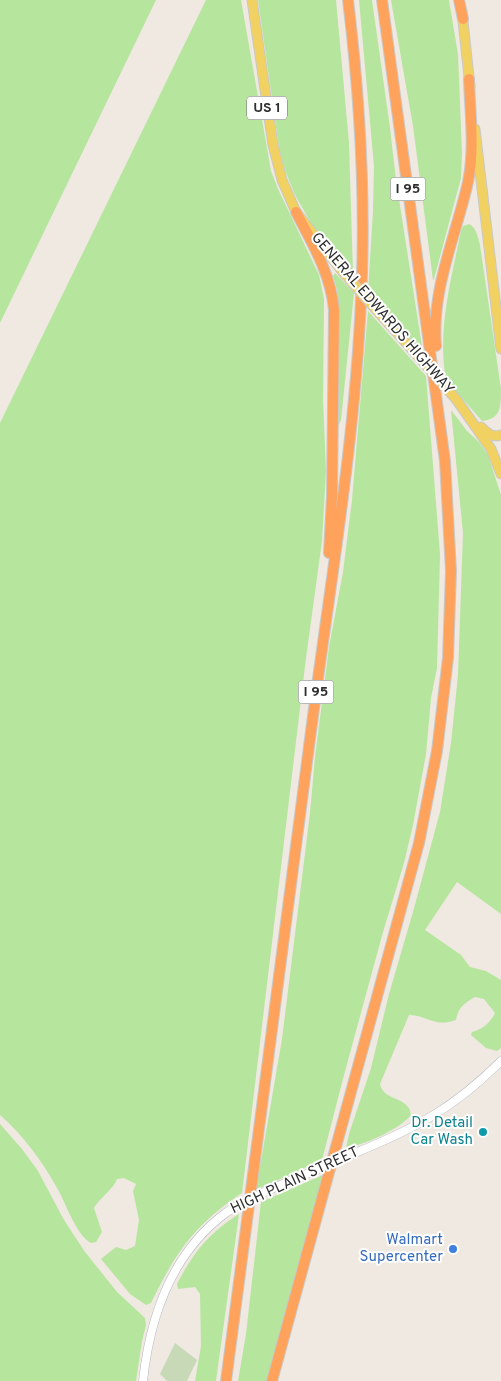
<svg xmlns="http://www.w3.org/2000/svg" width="501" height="1381" viewBox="0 0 501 1381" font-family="Overpass,sans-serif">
<rect width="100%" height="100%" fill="#efe9e1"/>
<path fill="#b6e59e" d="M 0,0 L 156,0 L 0,323 Z
M 206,0 L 241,0 L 271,171 L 278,189 L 319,275 L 324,299 L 323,399 L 326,471 L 322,541 L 306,658 L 242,1193 C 194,1225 176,1252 151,1303 L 146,1305 L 130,1294 L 101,1259 L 116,1247 L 126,1250 L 135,1246 L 139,1220 L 133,1191 L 136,1184 L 124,1178 L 117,1179 C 113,1190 100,1197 94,1208 L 102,1232 L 96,1242 L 91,1243 C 76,1235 66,1203 57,1188 C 42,1161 23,1135 0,1115 L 0,423 Z
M 258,0 L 336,0 L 349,143 L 353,274 L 338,260 L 315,230 L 295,195 L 286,173 L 279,148 Z
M 359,0 L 372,0 L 390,128 L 396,180 L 423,353 L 368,292 L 373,211 L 374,166 Z
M 391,0 L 449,0 L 458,54 L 462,153 L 461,178 L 434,279 L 433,280 L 413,126 Z
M 469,224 C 476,227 478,237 480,245 L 501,389 C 501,407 501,419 482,421 L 446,380 C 437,330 451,280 461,231 L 463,226 Z
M 335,273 L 354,293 L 341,420 L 338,426 L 339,326 L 337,290 L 333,276 Z
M 368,311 L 426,376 L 440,554 L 437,668 L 431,698 L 426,754 L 413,825 L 404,863 L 383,932 L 344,1075 L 322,1160 L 256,1190 L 282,1039 L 310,813 L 315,757 L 329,647 L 343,572 L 352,500 Z
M 451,410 L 467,431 L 479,442 L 488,455 L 501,495 L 501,914 L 457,882 L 425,930 L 461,955 L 470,967 L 486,971 L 501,980 L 501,1048 L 497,1051 L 486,1048 L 471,1035 L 472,1032 C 482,1030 491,1022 495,1013 L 484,999 L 475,997 C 465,1003 458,1007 456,1020 C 433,1028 428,1015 409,1015 L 380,1084 C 383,1099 401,1097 408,1107 C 410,1109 410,1112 411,1115 C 400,1129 364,1145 346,1148 L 349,1134 L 371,1068 L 389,994 L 413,912 L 440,812 L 451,743 L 458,675 L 463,533 Z
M 0,1124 L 22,1149 L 38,1171 L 64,1220 L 85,1252 L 117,1292 L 145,1318 L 146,1325 L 142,1341 L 136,1381 L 0,1381 Z
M 323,1175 L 267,1381 L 238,1381 L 246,1334 L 261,1202 Z
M 239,1214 L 216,1381 L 195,1381 L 201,1346 L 200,1294 L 195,1287 L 178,1289 L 177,1284 C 193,1253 209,1233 239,1214 Z"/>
<path fill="#c8d9b8" d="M 175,1343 L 197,1360 L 187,1381 L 167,1381 L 160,1374 Z"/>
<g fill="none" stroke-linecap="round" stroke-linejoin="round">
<defs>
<path id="secondary" d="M 355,1153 C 416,1128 454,1108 501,1061
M 271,1189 L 309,1173
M 143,1381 C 150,1316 172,1252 227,1212"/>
<path id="primary" d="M 252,0 L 273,145 L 282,180 L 296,212 L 343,272
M 462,12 L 470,86
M 475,129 L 501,349
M 380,314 L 409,346
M 456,399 L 491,449 L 501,474
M 481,427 C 487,433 492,438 501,435"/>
<path id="highway" d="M 459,0 L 463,19
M 296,212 C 312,243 331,274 334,310 L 332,496 L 329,553
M 436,346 C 431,290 456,236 468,182 C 475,148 470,113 469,79
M 226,1381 C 255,1159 284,938 313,716 C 331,578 355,439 361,300 C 366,200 360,99 348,0
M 272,1381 L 419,843 L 437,751 L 448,658 L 451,571 L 445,461 L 382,0"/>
</defs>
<use href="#secondary" stroke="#b4b7c1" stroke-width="9"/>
<use href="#primary" stroke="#c9c9c9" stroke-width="11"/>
<use href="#highway" stroke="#c9c9c9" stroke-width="12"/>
<use href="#secondary" stroke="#fff" stroke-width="8"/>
<use href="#primary" stroke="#f2d163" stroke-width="9"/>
<use href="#highway" stroke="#ffa35c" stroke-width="10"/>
<defs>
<path id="secondary-bridge" d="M 309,1173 L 355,1153
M 227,1212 L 243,1202 L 271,1189"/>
<path id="primary-bridge" d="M 343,272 L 380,314
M 409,346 L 456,399"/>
</defs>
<use href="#secondary-bridge" stroke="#b4b7c1" stroke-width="9" stroke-linecap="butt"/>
<use href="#primary-bridge" stroke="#c9c9c9" stroke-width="11" stroke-linecap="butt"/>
<use href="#secondary-bridge" stroke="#fff" stroke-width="8"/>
<use href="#primary-bridge" stroke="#f2d163" stroke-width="9"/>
</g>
<circle fill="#0f9aa8" stroke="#fff" stroke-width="2" cx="483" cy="1132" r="5"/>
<circle fill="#3f7fe0" stroke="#fff" stroke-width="2" cx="453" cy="1249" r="5"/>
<g text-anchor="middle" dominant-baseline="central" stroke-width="4" stroke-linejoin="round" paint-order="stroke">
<g fill="#fff" stroke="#6d6d6d" stroke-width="1">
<rect x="247" y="96.5" width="40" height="23" rx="4"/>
<rect x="390.5" y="177.5" width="35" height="23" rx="4"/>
<rect x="298.5" y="680.5" width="35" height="23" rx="4"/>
</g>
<g font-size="14" font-weight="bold" fill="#2e2e2e">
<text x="267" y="108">US 1</text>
<text x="408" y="189">I 95</text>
<text x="316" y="692">I 95</text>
</g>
<g font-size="15" fill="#2e2e2e" stroke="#fff">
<text transform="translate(382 314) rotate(49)">GENERAL EDWARDS HIGHWAY</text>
<text transform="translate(295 1181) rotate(-25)">HIGH PLAIN STREET</text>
</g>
<g font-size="15" fill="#0d838f" stroke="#fff" text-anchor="end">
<text x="473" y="1123">Dr. Detail<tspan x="473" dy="17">Car Wash</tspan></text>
</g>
<g font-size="15" fill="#366cbe" stroke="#fff" text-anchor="end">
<text x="443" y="1240">Walmart<tspan x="443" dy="17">Supercenter</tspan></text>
</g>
</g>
</svg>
